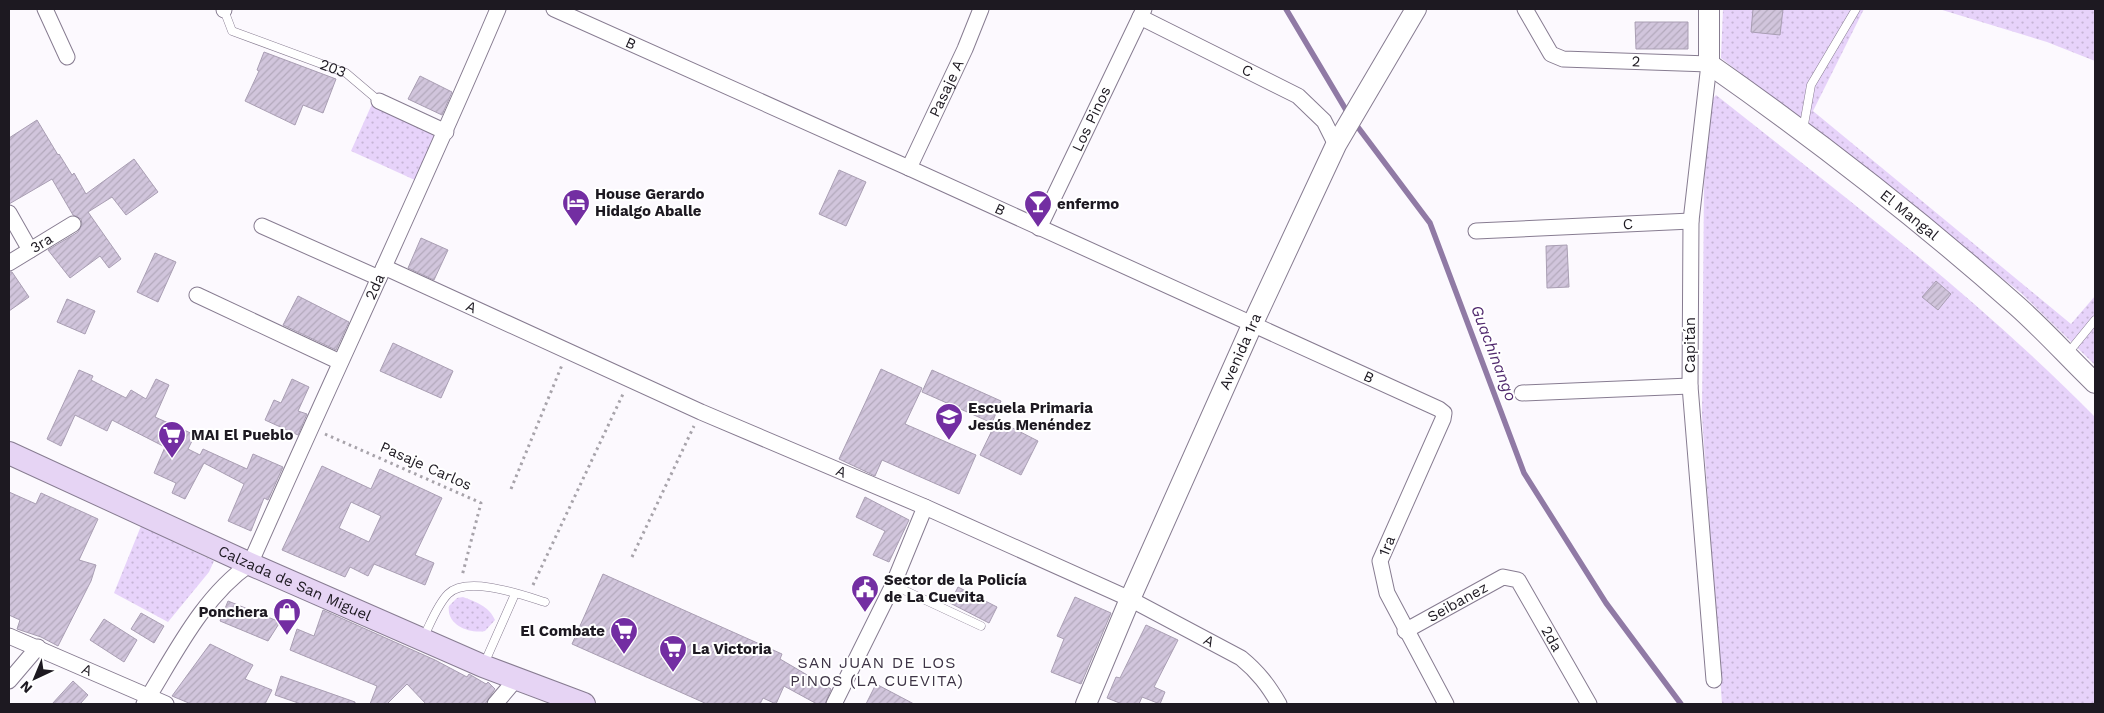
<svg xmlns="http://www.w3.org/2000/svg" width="2104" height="713" viewBox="0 0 2104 713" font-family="'Work Sans',sans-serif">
<defs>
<pattern id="green-dots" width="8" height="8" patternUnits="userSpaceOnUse" patternTransform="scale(1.25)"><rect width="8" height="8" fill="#e7d3fa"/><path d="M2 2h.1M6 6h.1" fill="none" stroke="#c6b5d6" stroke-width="1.8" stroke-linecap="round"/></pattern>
<pattern id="building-hatch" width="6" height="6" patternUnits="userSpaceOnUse" patternTransform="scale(1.25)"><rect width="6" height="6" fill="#d1c5dc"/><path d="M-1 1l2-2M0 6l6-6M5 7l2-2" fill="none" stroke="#b3a9bc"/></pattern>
</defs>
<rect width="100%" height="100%" fill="#fcf9fe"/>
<path fill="url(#green-dots)" d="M 1723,9 L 1864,9 L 1813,111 L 2071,324 L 2095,296 L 2095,365 L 2021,293 L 1721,58 Z
M 1939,9 L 2095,9 L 2095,61 L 2047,42 Z
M 1716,95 C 1846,198 1979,299 2095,417 L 2095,704 L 1722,704 L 1702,416 L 1704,184 L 1710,102 Z
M 372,104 L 438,133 L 417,181 L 351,151 Z
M 141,526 L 214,561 L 209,572 L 168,622 L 114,593 Z
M 463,597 C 476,602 489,606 495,620 L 485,631 C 470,634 446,625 449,606 L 457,598 Z"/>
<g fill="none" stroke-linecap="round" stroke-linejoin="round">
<path stroke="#907aa5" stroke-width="5.5" d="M 1286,9 L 1349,115
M 1354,122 L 1430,223 L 1524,473 L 1606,603 L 1681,704"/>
</g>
<path fill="url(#building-hatch)" stroke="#a99eb3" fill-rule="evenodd" d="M 1753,9 L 1783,9 L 1780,35 L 1751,32 Z
M 1635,22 L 1688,22 L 1688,49 L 1636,49 Z
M 264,52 L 336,79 L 323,113 L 303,105 L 295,125 L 245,101 L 259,71 L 257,70 Z
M 420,76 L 452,92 L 442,115 L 408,99 Z
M 37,120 L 58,155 L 59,154 L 72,175 L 74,173 L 86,194 L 134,159 L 158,192 L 126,215 L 112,197 L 88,212 L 121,259 L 109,268 L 100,256 L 70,278 L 48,250 L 78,232 L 82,224 L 81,219 L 73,215 L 52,179 L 9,204 L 9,138 Z
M 839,170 L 866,182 L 846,226 L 819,214 Z
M 421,238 L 448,250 L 434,280 L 408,268 Z
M 1567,245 L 1569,287 L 1547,288 L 1546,246 Z
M 155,253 L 176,262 L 158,302 L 137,292 Z
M 9,272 L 12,272 L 29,297 L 9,311 Z
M 1936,281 L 1951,294 L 1938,310 L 1922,297 Z
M 298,296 L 349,322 L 336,350 L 283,325 Z
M 67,299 L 95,311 L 85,334 L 57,322 Z
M 393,343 L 453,371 L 441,398 L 380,371 Z
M 881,369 L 922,388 L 905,424 L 976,455 L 959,494 L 882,460 L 875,476 L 839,459 Z
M 79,370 L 93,376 L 91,380 L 126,398 L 131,390 L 146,399 L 156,379 L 169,385 L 155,417 L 195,435 L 188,449 L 200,455 L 203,449 L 247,469 L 253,454 L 283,467 L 268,500 L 264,498 L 251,531 L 228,521 L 244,484 L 204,463 L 185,499 L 172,493 L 176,483 L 154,473 L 165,447 L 112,420 L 107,431 L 75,415 L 61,446 L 47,439 Z
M 932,370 L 1001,401 L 992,423 L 922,392 Z
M 292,379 L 309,387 L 298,411 L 307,414 L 298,435 L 265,420 L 274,400 L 281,403 Z
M 997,420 L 1038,441 L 1021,475 L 980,455 Z
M 322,466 L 371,489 L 380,469 L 442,498 L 415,555 L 434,563 L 425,585 L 374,564 L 368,576 L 350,567 L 345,577 L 282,550 ZM 351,502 L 381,516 L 369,542 L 339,528 Z
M 9,492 L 36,504 L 41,493 L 98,519 L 79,560 L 96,565 L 91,581 L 58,646 L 41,637 L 17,629 L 20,620 L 9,615 Z
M 865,497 L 909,520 L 889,562 L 873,555 L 885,531 L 856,517 Z
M 603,574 L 782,654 L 780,659 L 831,689 L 825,704 L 817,704 L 784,686 L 776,704 L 763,698 L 760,704 L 707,704 L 572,644 Z
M 958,587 L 997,607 L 989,623 L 950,603 Z
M 1075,597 L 1111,613 L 1081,684 L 1051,672 L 1064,639 L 1057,636 Z
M 228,601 L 280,622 L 268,641 L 220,621 Z
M 323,610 L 435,660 L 467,677 L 469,674 L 486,684 L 488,682 L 495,689 L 485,704 L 426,704 L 407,684 L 387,704 L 370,704 L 377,686 L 290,650 L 297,629 L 314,636 Z
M 141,613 L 164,626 L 154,643 L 131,629 Z
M 104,619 L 137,640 L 124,662 L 90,640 Z
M 1146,625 L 1178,640 L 1154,687 L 1165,692 L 1160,704 L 1142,697 L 1139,704 L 1122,704 L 1107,698 L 1116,677 L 1120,678 Z
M 210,644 L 253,665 L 245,679 L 272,690 L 265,704 L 191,704 L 172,696 Z
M 281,676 L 355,702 L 355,704 L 301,704 L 275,695 Z
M 73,681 L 88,695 L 80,704 L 52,704 Z
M 876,684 L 914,704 L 866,704 Z"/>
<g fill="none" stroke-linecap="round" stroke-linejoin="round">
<defs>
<g id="service">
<path id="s1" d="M 224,10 L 232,31 L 346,73 L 379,101"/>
<path d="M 1803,130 L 1811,85 L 1856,9"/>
<path d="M 2068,353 L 2095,320"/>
<path d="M 893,585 L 981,626"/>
<path d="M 423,638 C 430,625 437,605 448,594 C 467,575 522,595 545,602"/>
<path d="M 484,664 L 515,594"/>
</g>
<g id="minor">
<path d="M 45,9 L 67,57"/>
<path d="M 224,9 L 224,10"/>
<path id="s2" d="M 554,9 L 909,168 L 1439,409 L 1444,413 L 1443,419 L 1380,561 L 1387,593 L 1446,704"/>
<path id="s3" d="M 1525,9 L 1551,54 L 1563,59 L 1709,64 L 1691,221 L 1690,386 L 1714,680"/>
<path id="s4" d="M 1140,17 L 1298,96 L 1324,121 L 1336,145"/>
<path d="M 379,101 L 446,132"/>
<path id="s5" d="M 909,168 L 965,49 L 981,9"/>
<path d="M 9,213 L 30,250"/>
<path d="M 262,226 L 379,278"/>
<path id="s6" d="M 1039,228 L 1144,9"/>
<path id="s7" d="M 1476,231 L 1691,221"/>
<path id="s8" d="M 9,263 L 73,224"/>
<path id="s9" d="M 384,267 L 701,412 L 925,507 L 1130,599 L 1241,658 C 1258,672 1268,685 1279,704"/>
<path d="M 197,295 L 340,362"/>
<path d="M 1522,393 L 1690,386"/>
<path id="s10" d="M 1405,631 L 1503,577 L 1518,580 L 1589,704"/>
<path id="s11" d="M 9,636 L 166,704"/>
<path d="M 9,681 L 38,647"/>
<path id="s12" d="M 144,704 C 174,656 202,597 250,564 C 332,378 419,195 498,9"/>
<path d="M 495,704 L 517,678"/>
<path d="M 834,704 L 893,585 L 925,507"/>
</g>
<g id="tertiary">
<path id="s13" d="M 1709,9 L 1709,64 C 1816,139 1919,219 2017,306 C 2045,331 2069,358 2095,383"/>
<path id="s14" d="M 1086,704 L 1130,599 L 1253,323 L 1336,145 L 1416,9"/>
</g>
<g id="secondary">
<path id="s15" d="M 9,453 L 250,564 L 483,666 L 584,704"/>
</g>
</defs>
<use href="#service" stroke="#877c91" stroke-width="9"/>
<use href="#minor" stroke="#877c91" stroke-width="17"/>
<use href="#tertiary" stroke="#877c91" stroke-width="22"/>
<use href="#secondary" stroke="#877c91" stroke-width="24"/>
<path stroke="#a7a3aa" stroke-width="3" stroke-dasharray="2.5 4" stroke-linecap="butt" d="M 325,434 L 481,503 L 462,576
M 511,489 L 562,365
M 632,557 L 694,426
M 533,585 L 623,394"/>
<use href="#service" stroke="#fff" stroke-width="8"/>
<use href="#minor" stroke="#fff" stroke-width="15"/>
<use href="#tertiary" stroke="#fff" stroke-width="20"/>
<use href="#secondary" stroke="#e6d4f4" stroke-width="22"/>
</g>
<defs>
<symbol id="hotel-pin" viewBox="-11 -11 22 30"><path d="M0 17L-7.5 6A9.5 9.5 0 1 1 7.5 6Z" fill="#732ea2" stroke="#fff"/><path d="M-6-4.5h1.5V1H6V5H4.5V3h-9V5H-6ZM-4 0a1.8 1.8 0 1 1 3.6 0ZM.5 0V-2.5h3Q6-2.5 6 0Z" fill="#fff"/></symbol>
<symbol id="bar-pin" viewBox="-11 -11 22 30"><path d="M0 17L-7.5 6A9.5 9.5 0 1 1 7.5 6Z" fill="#732ea2" stroke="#fff"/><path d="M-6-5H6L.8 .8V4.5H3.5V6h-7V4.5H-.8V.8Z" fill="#fff"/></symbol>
<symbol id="school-pin" viewBox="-11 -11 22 30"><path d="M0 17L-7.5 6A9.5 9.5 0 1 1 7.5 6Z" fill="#732ea2" stroke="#fff"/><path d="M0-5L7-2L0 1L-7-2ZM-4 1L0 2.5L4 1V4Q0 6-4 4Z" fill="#fff"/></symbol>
<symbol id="supermarket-pin" viewBox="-11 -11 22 30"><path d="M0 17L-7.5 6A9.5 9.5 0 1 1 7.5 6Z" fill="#732ea2" stroke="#fff"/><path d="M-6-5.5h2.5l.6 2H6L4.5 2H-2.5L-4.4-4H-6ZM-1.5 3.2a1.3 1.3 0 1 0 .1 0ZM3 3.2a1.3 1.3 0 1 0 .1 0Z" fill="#fff"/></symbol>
<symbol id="civic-pin" viewBox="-11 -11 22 30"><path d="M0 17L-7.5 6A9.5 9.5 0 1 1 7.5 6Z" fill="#732ea2" stroke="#fff"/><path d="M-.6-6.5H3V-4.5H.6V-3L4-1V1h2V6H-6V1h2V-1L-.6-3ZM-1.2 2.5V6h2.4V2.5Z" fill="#fff"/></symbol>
<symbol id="shop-pin" viewBox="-11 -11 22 30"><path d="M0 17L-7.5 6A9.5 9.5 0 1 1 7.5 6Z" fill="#732ea2" stroke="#fff"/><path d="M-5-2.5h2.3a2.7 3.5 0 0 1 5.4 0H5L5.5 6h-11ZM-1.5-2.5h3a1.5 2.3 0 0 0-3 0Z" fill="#fff"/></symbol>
</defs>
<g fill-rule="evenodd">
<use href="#hotel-pin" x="560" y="187" width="32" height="43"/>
<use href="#bar-pin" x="1022" y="188" width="32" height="43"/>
<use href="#school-pin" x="933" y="401" width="32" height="43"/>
<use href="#supermarket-pin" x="156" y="419" width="32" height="43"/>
<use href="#civic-pin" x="849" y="573" width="32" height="43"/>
<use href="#shop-pin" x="271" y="596" width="32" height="43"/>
<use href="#supermarket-pin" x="608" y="615" width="32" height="43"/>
<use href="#supermarket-pin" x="657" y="633" width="32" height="43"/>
</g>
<g text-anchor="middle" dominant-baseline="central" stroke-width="4" stroke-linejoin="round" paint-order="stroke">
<g font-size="15" fill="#1d1921" stroke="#fff">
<text stroke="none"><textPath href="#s2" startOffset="84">B</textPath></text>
<text stroke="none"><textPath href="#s3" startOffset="138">2</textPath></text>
<text stroke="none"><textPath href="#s1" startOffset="130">203</textPath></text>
<text stroke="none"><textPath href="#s4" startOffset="120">C</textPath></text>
<text stroke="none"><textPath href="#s5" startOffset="88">Pasaje A</textPath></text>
<text stroke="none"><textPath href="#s6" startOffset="121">Los Pinos</textPath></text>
<text stroke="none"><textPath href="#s2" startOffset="489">B</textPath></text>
<text stroke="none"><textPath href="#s13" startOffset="306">El Mangal</textPath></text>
<text stroke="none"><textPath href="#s7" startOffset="152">C</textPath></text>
<text stroke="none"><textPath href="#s8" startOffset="38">3ra</textPath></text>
<text stroke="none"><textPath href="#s12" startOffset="481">2da</textPath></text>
<text stroke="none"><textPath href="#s9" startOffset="96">A</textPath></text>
<text transform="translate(1690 345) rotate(-90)">Capitán</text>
<text stroke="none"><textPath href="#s14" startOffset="385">Avenida 1ra</textPath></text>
<text stroke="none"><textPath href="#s2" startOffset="894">B</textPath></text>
<text transform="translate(426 466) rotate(24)">Pasaje Carlos</text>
<text stroke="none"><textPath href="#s9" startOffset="501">A</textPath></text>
<text transform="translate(1387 546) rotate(-68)">1ra</text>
<text stroke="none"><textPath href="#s15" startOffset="314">Calzada de San Miguel</textPath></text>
<text stroke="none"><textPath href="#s10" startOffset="60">Seibanez</textPath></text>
<text stroke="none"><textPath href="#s10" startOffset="195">2da</textPath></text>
<text stroke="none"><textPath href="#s9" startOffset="906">A</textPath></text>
<text stroke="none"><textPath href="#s11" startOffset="85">A</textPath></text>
</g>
<g font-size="15" font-weight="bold" fill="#1d1921" stroke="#fff" text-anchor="start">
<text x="595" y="194">House Gerardo<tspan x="595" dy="17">Hidalgo Aballe</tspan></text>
<text x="1057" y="204">enfermo</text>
<text x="968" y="408">Escuela Primaria<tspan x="968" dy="17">Jesús Menéndez</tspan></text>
<text x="191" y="435">MAI El Pueblo</text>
<text x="884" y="580">Sector de la Policía<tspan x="884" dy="17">de La Cuevita</tspan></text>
<text x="268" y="612" text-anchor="end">Ponchera</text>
<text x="605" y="631" text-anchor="end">El Combate</text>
<text x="692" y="649">La Victoria</text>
</g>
<g font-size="16" font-style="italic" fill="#50286d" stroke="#fff">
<text transform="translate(1494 353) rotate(69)">Guachinango</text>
</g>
<g font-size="16" letter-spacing="1" fill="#3e3446" stroke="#fff">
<text x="877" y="662">SAN JUAN DE LOS<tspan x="877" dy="18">PINOS (LA CUEVITA)</tspan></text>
</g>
</g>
<rect width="2104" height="713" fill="none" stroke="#1d1921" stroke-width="20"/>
<g transform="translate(35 678) rotate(224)" stroke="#ffffff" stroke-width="4" paint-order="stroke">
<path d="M0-4L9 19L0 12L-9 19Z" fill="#1d1921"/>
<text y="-8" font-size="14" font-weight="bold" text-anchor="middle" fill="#1d1921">N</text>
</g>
</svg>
